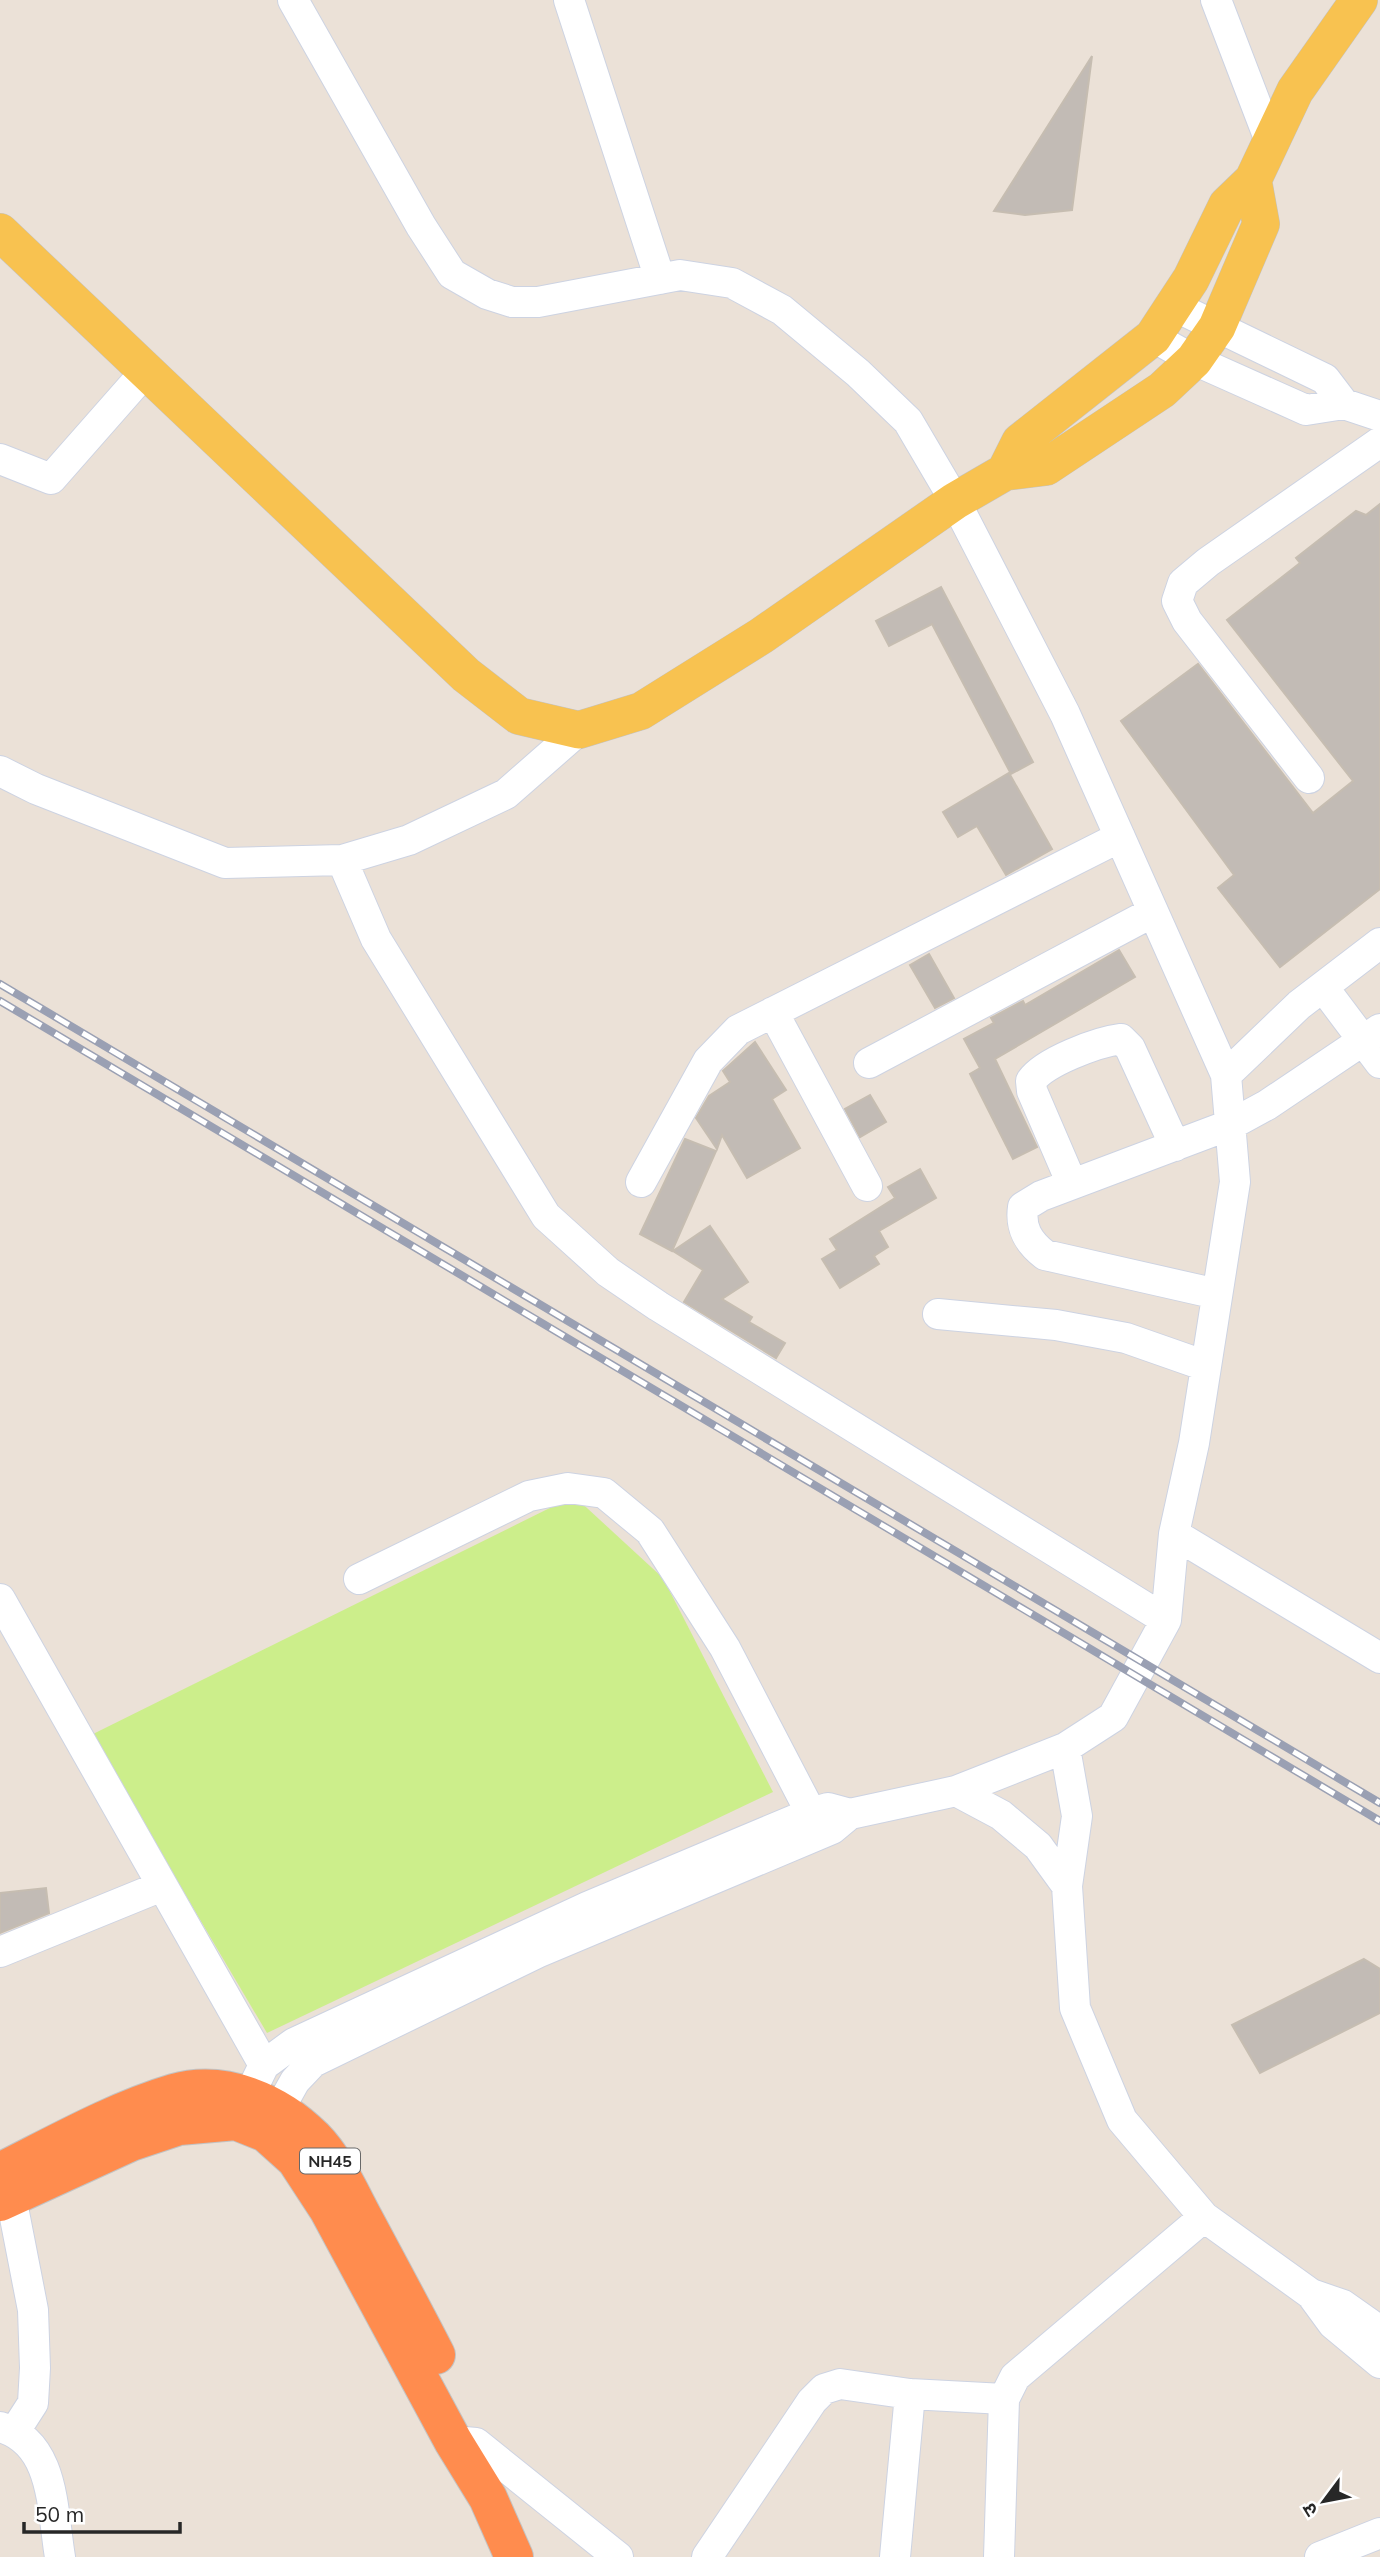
<svg xmlns="http://www.w3.org/2000/svg" width="1380" height="2557" viewBox="0 0 1380 2557" font-family="Mulish,'Noto Sans Devanagari',sans-serif">
<rect width="100%" height="100%" fill="#ebe1d7"/>
<path fill="#ccee8b" d="M 574,1496 L 663,1578 L 773,1792 L 267,2033 L 91,1735 Z"/>
<path fill="#c2bbb5" stroke="#c6bdb1" stroke-width="2" d="M 1092,56 L 1072,210 L 1025,215 L 994,211 Z
M 1380,504 L 1380,889 L 1280,967 L 1218,888 L 1234,875 L 1121,721 L 1198,664 L 1313,813 L 1353,781 L 1227,620 L 1300,563 L 1296,558 L 1356,511 L 1366,515 Z
M 941,587 L 1033,762 L 1011,774 L 932,624 L 889,646 L 876,621 Z
M 1009,773 L 1052,849 L 1006,875 L 977,826 L 958,837 L 943,812 Z
M 1119,950 L 1135,977 L 995,1059 L 1037,1147 L 1013,1159 L 970,1074 L 980,1068 L 964,1039 L 994,1023 L 991,1018 L 995,1016 L 1023,1001 L 1025,1005 Z
M 929,954 L 954,998 L 935,1008 L 910,965 Z
M 755,1042 L 786,1090 L 772,1099 L 800,1148 L 747,1178 L 722,1135 L 717,1149 L 696,1118 L 709,1096 L 730,1082 L 723,1071 Z
M 870,1095 L 886,1122 L 860,1137 L 845,1109 Z
M 685,1139 L 716,1151 L 672,1251 L 640,1234 Z
M 920,1169 L 936,1198 L 879,1231 L 888,1247 L 874,1256 L 879,1264 L 840,1288 L 822,1259 L 837,1250 L 830,1239 L 895,1198 L 888,1187 Z
M 710,1226 L 748,1282 L 722,1299 L 752,1317 L 749,1322 L 785,1343 L 776,1358 L 684,1302 L 703,1270 L 673,1251 Z
M 46,1888 L 49,1913 L 0,1933 L 0,1893 Z
M 1364,1959 L 1380,1969 L 1380,2013 L 1260,2073 L 1232,2025 Z"/>
<g fill="none" stroke-linecap="round" stroke-linejoin="round">
<defs>
<path id="minor" d="M 569,0 L 660,279
M 1216,0 L 1270,141
M 1174,306 L 1325,379 L 1344,404
M 1153,337 L 1194,360 L 1306,410 L 1344,404 L 1380,416
M 0,459 L 51,479 L 146,371
M 0,771 L 36,789 L 225,863 L 342,860 L 409,840 L 506,794 L 579,730
M 1309,778 L 1187,621 L 1177,601 L 1183,583 L 1208,562 L 1380,442
M 342,860 L 376,939 L 546,1216 L 608,1272 L 658,1306 L 1166,1620
M 1323,987 L 1380,1063
M 773,1012 L 867,1186
M 869,1063 L 1153,912
M 1226,1075 L 1299,1005 L 1380,943
M 641,1182 L 708,1061 L 738,1030 L 1120,837
M 1072,1184 L 1032,1091 L 1031,1081 C 1044,1062 1097,1042 1121,1039 L 1130,1048 L 1175,1146
M 1217,1294 L 1045,1255 C 1028,1242 1020,1228 1023,1207 L 1041,1196 L 1232,1124 L 1267,1105 L 1380,1029
M 938,1314 L 1056,1325 L 1126,1338 L 1206,1366
M 1174,1534 L 1380,1658
M 359,1579 L 529,1496 L 568,1488 L 604,1493 L 650,1531 L 725,1648 L 811,1813
M 0,1599 L 264,2065
M 1065,1748 L 1077,1816 L 1067,1886 L 1075,2008 L 1122,2120 L 1204,2217 L 1311,2294 L 1333,2324 L 1380,2363
M 956,1791 L 1001,1815 L 1038,1846 L 1067,1886
M 0,1952 L 162,1886
M 239,2116 L 264,2065 L 294,2043 L 587,1907 L 811,1813 L 828,1808 L 850,1814
M 268,2129 L 295,2081 L 313,2062 L 537,1953 L 832,1829 L 850,1814 L 956,1791 L 1065,1748 L 1113,1717 L 1166,1620 L 1174,1534 L 1194,1443 L 1235,1182 L 1226,1075 L 1065,714 L 955,501 L 908,421 L 858,373 L 782,310 L 732,283 L 680,275 L 538,302 L 512,302 L 487,294 L 452,274 L 421,226 L 293,0
M 11,2197 L 33,2310 L 35,2368 L 33,2403 L 15,2431
M 1311,2294 L 1343,2305 L 1380,2331
M 0,2427 C 55,2442 52,2510 60,2557
M 453,2441 L 476,2443 L 618,2557
M 707,2557 L 812,2401 L 824,2389 L 840,2384 L 910,2394 L 1004,2399
M 895,2557 L 910,2394
M 999,2557 L 1004,2399 L 1015,2377 L 1204,2217
M 1320,2557 L 1380,2533"/>
<path id="major" d="M 0,232 L 466,675 L 519,716 L 579,730 L 641,711 L 761,636 L 955,501 L 1005,472 L 1046,467 L 1162,390 L 1194,360 L 1217,327 L 1261,224 L 1253,180
M 1005,472 L 1020,442 L 1153,337 L 1191,279 L 1227,205 L 1253,180 L 1295,91 L 1359,0"/>
<path id="highway" d="M 0,2172 C 56,2144 114,2111 174,2093 C 225,2078 279,2103 314,2138 C 335,2159 350,2193 364,2219 C 388,2264 413,2310 436,2355
M 0,2202 L 131,2142 L 179,2126 L 236,2121 L 266,2133 L 296,2160 L 328,2209 L 453,2441 L 488,2498 L 514,2557"/>
</defs>
<use href="#minor" stroke="#cdd3e2" stroke-width="32"/>
<use href="#major" stroke="#c3c3c3" stroke-width="38"/>
<use href="#highway" stroke="#c3c3c3" stroke-width="40"/>
<use href="#minor" stroke="#fff" stroke-width="30"/>
<use href="#major" stroke="#f8c250" stroke-width="37"/>
<use href="#highway" stroke="#ff8c4e" stroke-width="38"/>
<defs>
<path id="rail" d="M 0,984 L 1380,1803
M 0,1001 L 1380,1821"/>
</defs>
<use href="#rail" stroke="#9aa0b3" stroke-width="8"/>
<use href="#rail" stroke="#fff" stroke-width="5" stroke-dasharray="16" stroke-linecap="butt"/>
</g>
<g text-anchor="middle" dominant-baseline="central" stroke-width="5" stroke-linejoin="round" paint-order="stroke">
<rect fill="#fff" stroke="#686868" stroke-width="2" x="300" y="2148.5" width="60" height="25" rx="5"/>
<g font-size="16" font-weight="bold" fill="#272727">
<text x="330" y="2161">NH45</text>
</g>
</g>
<g transform="translate(1324 2501) rotate(238)" stroke="#ffffff" stroke-width="5" paint-order="stroke">
<path d="M0-5L12 26L0 18L-12 26Z" fill="#272727"/>
<text y="-10" font-size="19" font-weight="bold" text-anchor="middle" fill="#272727">उ</text>
</g>
<path d="M24 2522v10h156v-10" fill="none" stroke="#272727" stroke-width="3.5"/>
<text x="35" y="2522" font-size="21" fill="#272727" stroke="#ffffff" stroke-width="5" paint-order="stroke">50 m</text>
</svg>
